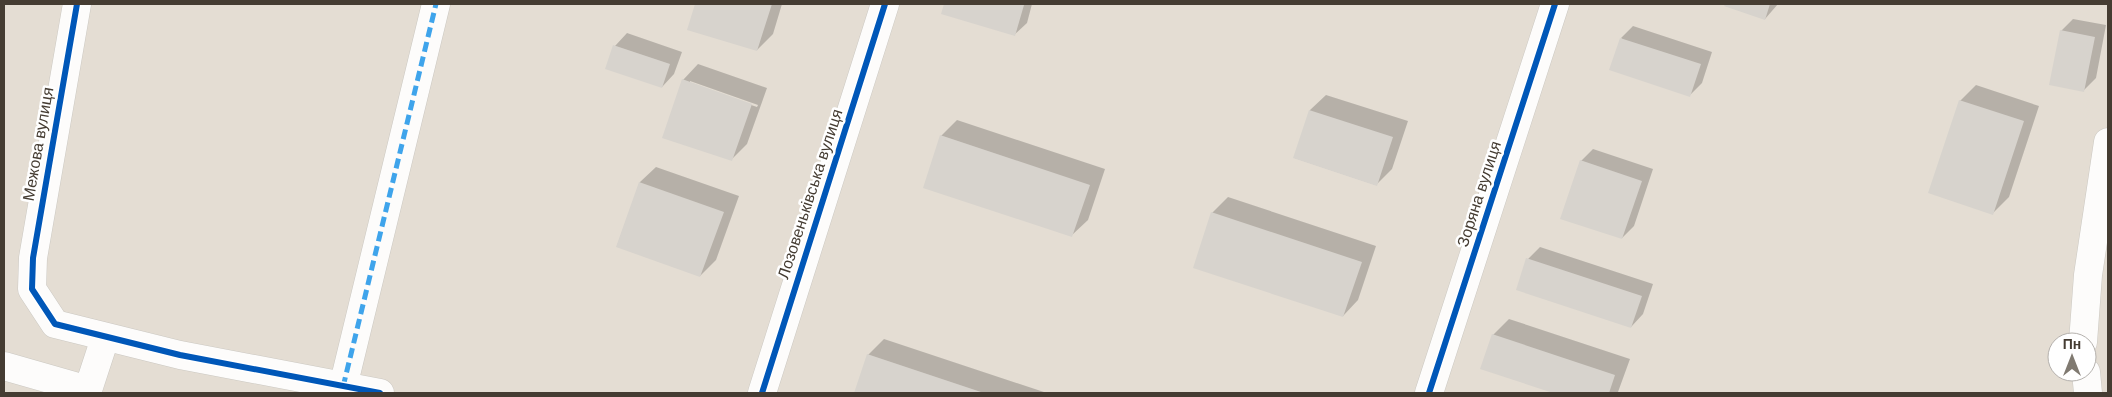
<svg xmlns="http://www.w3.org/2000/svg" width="2112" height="397" viewBox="0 0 2112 397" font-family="Helvetica,sans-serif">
<rect width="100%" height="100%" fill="#efece6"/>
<path fill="#e4ddd3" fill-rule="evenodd" d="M 4,4 L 2108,4 L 2108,393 L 4,393 ZM 2057,342 L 2087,342 L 2087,372 L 2057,372 Z"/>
<path fill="#0003" fill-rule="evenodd" d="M 697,4 L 782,4 L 773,34 L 757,50 L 689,29 Z
M 946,4 L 1032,4 L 1027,23 L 1014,35 L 943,13 Z
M 1726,4 L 1778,4 L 1765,19 L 1726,6 Z
M 2073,19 L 2106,25 L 2096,78 L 2083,91 L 2061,31 Z
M 1633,26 L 1712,52 L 1702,83 L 1689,96 L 1621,38 Z
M 627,33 L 682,52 L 674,74 L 662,87 L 615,46 Z
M 698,64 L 767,88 L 747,144 L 731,160 L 683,80 ZM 690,81 L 758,105 L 757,107 L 690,84 Z
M 1976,85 L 2039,106 L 2009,197 L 1993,213 L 1960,101 Z
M 1326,95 L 1408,121 L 1392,169 L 1376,185 L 1295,158 L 1310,110 Z
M 957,120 L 1105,169 L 1088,220 L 1072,235 L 941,136 Z
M 1593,149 L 1653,169 L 1634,226 L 1622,238 L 1581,161 Z
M 656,167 L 739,196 L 716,260 L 700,276 L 617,246 L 640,182 Z
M 1228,197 L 1376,246 L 1358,300 L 1343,316 L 1212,213 Z
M 1540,247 L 1653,284 L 1643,314 L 1631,327 L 1528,259 Z
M 1509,319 L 1630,359 L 1618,392 L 1557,393 L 1482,368 L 1493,335 Z
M 884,339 L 1047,393 L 855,393 L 868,355 Z"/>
<path fill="#d7d3cd" d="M 695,4 L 772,4 L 757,51 L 687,30 Z
M 944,4 L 1019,4 L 1024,5 L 1015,36 L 941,14 Z
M 1725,4 L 1770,4 L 1765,20 L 1724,6 Z
M 2060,30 L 2095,37 L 2084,92 L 2049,85 Z
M 1620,38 L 1701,64 L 1690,97 L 1609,70 Z
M 613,45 L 670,64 L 662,88 L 605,69 Z
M 682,79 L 752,104 L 732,161 L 662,138 Z
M 1959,100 L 2024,121 L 1993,215 L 1928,193 Z
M 1309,110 L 1393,137 L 1377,186 L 1293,158 Z
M 940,135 L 1090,185 L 1072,237 L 923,188 Z
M 1580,160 L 1642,181 L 1622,239 L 1560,219 Z
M 639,182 L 724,212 L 700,277 L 616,247 Z
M 1211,212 L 1362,262 L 1343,317 L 1193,268 Z
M 1526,258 L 1642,296 L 1631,328 L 1516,290 Z
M 1492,334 L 1615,375 L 1609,393 L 1553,393 L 1480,369 Z
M 867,354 L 984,393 L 854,393 Z"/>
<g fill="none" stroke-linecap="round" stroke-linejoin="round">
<defs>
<path id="minor" d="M 77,4 L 33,258 L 32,289 L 55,324 L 180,355 L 380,393
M 2083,342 L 2088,275 L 2108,142
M 4,366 L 88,390
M 2086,372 L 2088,393
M 343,387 L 436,4
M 87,393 L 105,338
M 762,393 L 885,4
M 1429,393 L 1555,4"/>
</defs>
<use href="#minor" stroke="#cbc8c2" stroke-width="29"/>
<use href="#minor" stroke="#fdfcfb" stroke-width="28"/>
<path stroke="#3fa4eb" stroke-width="5" stroke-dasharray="10 5" stroke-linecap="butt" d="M 343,387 L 436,4"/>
<defs>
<path id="cycleway" d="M 77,4 L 33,258 L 32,289 L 55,324 L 180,355 L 380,393
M 762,393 L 885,4
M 1429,393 L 1555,4"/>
</defs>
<use href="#cycleway" stroke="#fff" stroke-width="9"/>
<use href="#cycleway" stroke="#0057b8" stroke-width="6"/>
</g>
<g text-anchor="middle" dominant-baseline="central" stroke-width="5" stroke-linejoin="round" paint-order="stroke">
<g font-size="16" fill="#453c32" stroke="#fff">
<text transform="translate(38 144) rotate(-80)">Межова вулиця</text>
<text transform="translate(810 194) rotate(-72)">Лозовеньківська вулиця</text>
<text transform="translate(1479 194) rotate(-72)">Зоряна вулиця</text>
</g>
</g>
<rect width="2112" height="397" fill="none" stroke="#453c32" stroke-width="10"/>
<g transform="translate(2072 357)"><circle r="24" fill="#ffffff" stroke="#b5b1ad"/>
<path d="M0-4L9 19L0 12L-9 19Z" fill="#807a71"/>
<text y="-8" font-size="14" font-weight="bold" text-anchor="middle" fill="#453c32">Пн</text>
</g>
</svg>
